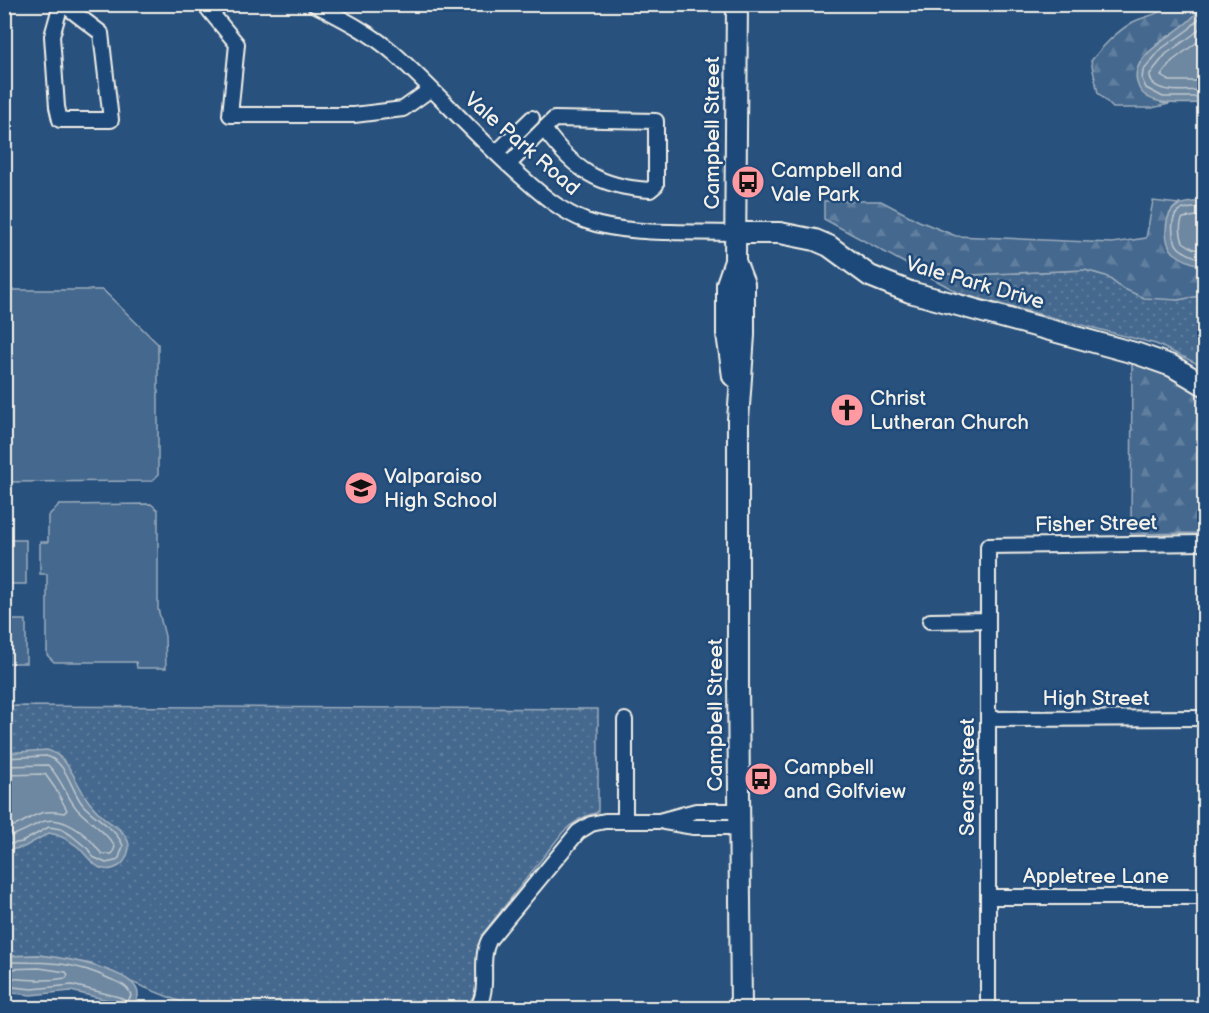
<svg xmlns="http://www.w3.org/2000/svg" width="1209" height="1013" viewBox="0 0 1209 1013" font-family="'Balsamiq Sans',sans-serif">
<defs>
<pattern id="grass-dots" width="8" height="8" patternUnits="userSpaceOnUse" patternTransform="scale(1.5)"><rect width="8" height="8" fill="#45688e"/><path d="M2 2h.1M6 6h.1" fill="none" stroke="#607e9e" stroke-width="1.8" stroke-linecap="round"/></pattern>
<pattern id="forest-firs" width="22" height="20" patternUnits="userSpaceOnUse" patternTransform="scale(1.5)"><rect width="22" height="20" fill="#45688e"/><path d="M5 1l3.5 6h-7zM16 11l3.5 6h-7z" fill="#607e9e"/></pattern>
</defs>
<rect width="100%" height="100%" fill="#28517e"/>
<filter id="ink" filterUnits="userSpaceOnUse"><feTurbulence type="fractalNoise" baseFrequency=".0167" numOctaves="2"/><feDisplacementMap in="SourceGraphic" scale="12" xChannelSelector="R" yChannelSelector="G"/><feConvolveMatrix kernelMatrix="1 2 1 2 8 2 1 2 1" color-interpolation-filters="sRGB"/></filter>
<g filter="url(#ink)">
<path fill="url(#grass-dots)" stroke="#9cacbb" stroke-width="1.5" d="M 910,266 L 931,273 L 970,275 L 1085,270 L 1106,276 L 1122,288 L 1178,300 L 1204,295 L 1204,367 L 1156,344 L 961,294 Z
M 4,706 L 598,709 L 598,812 C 583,816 573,822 563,832 L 482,935 C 471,962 486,987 465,1008 L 196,1008 L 131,982 L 92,964 L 39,955 L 5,956 Z"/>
<path fill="url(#forest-firs)" stroke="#9cacbb" stroke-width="1.5" d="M 1166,5 L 1201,5 C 1195,22 1171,34 1156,44 L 1161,103 L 1169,104 L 1152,108 L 1113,108 L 1098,93 L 1091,61 C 1104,45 1116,32 1133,22 C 1144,16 1159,16 1166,5 Z
M 824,201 L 881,201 L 919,221 L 956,236 L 1112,243 L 1146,238 L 1153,201 L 1179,204 L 1173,209 L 1167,234 L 1202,265 L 1204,266 L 1204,295 L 1178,300 L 1144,298 L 1122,288 L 1106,276 L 1085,270 L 970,275 L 931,273 L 910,266 L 824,219 Z
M 1132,363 L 1167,375 L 1204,397 L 1204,533 L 1131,534 Z"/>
<path fill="#45688e" stroke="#9cacbb" stroke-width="1.5" d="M 5,290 L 103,290 L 158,344 L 158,475 L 152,481 L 5,482 Z
M 151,504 L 158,510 L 158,609 L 165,636 L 166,668 L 137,668 L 136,662 L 54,662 L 47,655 L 47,574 L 40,574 L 40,542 L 48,542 L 48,516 L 59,505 Z
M 6,540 L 26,540 L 26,584 L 5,584 Z
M 6,620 L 26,620 L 26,663 L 6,663 Z"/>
<path fill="#6e88a2" stroke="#a4b2be" stroke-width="1.5" d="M 1201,5 L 1204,5 L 1204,103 C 1187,103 1149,108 1139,88 C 1121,51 1191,33 1201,5 Z
M 1204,201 L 1204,266 C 1194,264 1183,260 1174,253 C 1163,243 1163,214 1177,206 C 1184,202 1196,202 1204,201 Z
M 47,750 C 69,756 75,782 87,799 C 89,802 99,813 102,816 C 111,825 123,828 128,841 C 131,849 126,862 119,866 C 99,878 89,857 78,847 C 69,840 60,835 49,833 L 24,847 L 5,851 L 5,753 Z
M 39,955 C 58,957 141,970 138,996 C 137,1001 133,1005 131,1008 L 126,1008 L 117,1003 L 103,999 L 71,991 L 31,995 L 5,992 L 5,956 Z"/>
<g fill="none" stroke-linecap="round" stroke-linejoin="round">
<path stroke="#bec7cc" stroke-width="1.5" d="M 1204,13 L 1189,29 L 1161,49 L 1143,71 L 1142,79 L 1146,88 L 1163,97 L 1204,97
M 1204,24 L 1194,34 L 1166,54 L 1150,74 C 1149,96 1190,90 1204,90
M 1204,37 L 1172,61 L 1161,76 L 1170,81 L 1204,81
M 1204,207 C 1198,208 1187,208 1181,210 C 1169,215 1171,241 1179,248 C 1186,254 1195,257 1204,260
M 1204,215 L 1183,218 C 1179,224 1180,235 1183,242 L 1192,248 L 1204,252
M 4,758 L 46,756 C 67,761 71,791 83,805 C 95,818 117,829 123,846 L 119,858 L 115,861 L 106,863 L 93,857 L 88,849 L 71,835 L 61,829 L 49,827 L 22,842 L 4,845
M 4,766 L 48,765 C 61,778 66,796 77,809 C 89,822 107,832 115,847 L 112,854 L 102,854 C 98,850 96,847 93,843 C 80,829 58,814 39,823 C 27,829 18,835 4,838
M 4,775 L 45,774 L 55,788 L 67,810 L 64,813 C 32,807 32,823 4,829
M 4,962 C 45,962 73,961 110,979 C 119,983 129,986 131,996 L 127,1002 L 119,997 L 72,985 L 32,989 L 4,986
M 4,969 L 39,968 L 66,972 L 68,975 L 66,978 C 45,982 26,979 4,978"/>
<defs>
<path id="street" d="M 61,4 L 52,36 L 57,107 L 60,120 L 111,120 L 101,33 L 63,4
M 204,4 L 237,44 L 230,115 L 354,115 L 403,109 L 431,89
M 314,4 C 343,19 371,33 395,54 C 439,94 478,139 523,178 C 542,195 562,212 586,221 C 628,236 690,231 735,233
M 496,153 L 532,118
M 508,165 C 523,150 538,134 554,119 L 656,121 L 656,185 L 650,190 C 599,187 574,170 544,129
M 930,621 L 988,620
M 988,719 L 1204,718
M 625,720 L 625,821
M 664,822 L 694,827 L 740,827
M 988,897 L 1204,897
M 477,1008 C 491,988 478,962 489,940 L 578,832 L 591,824 L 605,821 L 659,821 L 696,811 L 740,811
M 988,1008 L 988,546 L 1204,543"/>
<path id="secondary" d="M 735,233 L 780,233 L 815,240 L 829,246 L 870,276 L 910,292 L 1138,354 L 1172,366 L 1204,385
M 735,261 L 744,284 L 744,335 L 738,420 L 738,682 L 741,1008
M 733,376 L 727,334 L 727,284 L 735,261 L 737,4"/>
</defs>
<use href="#street" stroke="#f4f1e8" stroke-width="18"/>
<use href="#secondary" stroke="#f4f1e8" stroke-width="24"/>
<use href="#street" stroke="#1f4a7a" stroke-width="14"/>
<use href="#secondary" stroke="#1f4a7a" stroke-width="20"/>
</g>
</g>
<defs>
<symbol id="bus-disc" viewBox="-11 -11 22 22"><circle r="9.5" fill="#ff9aa2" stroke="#1f4a7a"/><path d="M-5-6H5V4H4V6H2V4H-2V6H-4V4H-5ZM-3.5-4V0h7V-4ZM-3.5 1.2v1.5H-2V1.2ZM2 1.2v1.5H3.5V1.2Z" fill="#111"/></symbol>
<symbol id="church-disc" viewBox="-11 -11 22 22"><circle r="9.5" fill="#ff9aa2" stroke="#1f4a7a"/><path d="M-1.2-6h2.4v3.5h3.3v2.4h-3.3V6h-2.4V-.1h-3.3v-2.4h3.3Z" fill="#111"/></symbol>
<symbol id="school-disc" viewBox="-11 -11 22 22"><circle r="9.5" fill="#ff9aa2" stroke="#1f4a7a"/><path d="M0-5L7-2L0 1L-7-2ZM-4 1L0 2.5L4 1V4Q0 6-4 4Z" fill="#111"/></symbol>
</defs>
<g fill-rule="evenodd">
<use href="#bus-disc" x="729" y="163" width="38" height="38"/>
<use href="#church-disc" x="828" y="391" width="38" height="38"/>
<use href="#school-disc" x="342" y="469" width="38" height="38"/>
<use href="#bus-disc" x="742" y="760" width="38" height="38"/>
</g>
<g text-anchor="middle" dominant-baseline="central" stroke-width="5" stroke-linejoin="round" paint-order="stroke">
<g font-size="21" fill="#f4f1e8" stroke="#1f4a7a">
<text transform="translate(712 133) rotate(-90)">Campbell Street</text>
<text transform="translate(522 144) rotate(41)">Vale Park Road</text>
<text transform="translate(975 283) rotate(16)">Vale Park Drive</text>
<text transform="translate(1096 524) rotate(-1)">Fisher Street</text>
<text x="1096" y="698">High Street</text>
<text transform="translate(715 715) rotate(-90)">Campbell Street</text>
<text transform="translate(967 777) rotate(-90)">Sears Street</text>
<text x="1096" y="876">Appletree Lane</text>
</g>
<g font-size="21" fill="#f4f1e8" stroke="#1f4a7a" text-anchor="start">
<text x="771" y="170">Campbell and<tspan x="771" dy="24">Vale Park</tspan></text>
<text x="870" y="398">Christ<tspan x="870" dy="24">Lutheran Church</tspan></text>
<text x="384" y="476">Valparaiso<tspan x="384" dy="24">High School</tspan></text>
<text x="784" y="767">Campbell<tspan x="784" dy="24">and Golfview</tspan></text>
</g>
</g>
<rect width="1209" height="1013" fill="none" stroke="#1f4a7a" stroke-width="24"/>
<rect x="12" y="12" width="1185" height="989" fill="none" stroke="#f4f1e8" stroke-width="2" filter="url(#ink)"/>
</svg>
